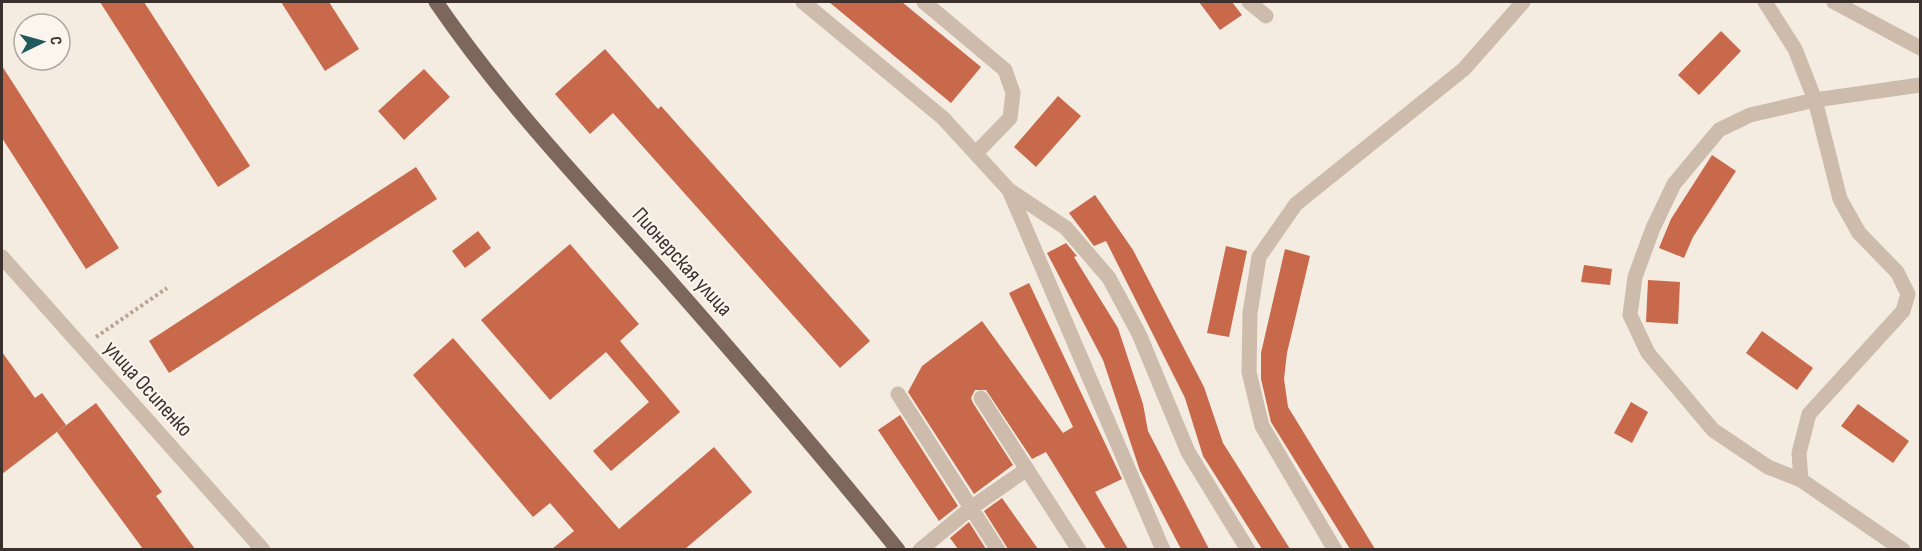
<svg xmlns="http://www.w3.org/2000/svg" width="1922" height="551" viewBox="0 0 1922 551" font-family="'Sofia Sans Condensed',sans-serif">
<rect width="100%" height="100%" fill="#f4ebe1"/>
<path fill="#c8694b" d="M 100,2 L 144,2 L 250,166 L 218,187 Z
M 281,2 L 329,2 L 359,49 L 325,71 Z
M 829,2 L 902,2 L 981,67 L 951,103 Z
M 1199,2 L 1232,2 L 1242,15 L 1220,30 Z
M 1721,31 L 1741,51 L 1699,95 L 1678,75 Z
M 605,49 L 658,109 L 661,106 L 870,341 L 840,368 L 613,113 L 590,134 L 555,94 Z
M 2,66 L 119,248 L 86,269 L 2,138 Z
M 424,69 L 450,97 L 404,140 L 378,111 Z
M 1058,96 L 1081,116 L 1036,167 L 1014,147 Z
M 1712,155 L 1736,171 L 1693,237 L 1684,258 L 1659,248 L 1671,219 Z
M 416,167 L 437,199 L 169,373 L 149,341 Z
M 1095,195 L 1133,250 L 1204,387 L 1223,443 L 1290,549 L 1262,549 L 1203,456 L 1185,398 L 1106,241 L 1094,246 L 1069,213 Z
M 478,231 L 491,248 L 465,268 L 452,251 Z
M 1066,243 L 1077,256 L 1074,257 L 1118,328 L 1143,404 L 1148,431 L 1209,549 L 1181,549 L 1140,471 L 1103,360 L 1047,253 Z
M 570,244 L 639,324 L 620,341 L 680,412 L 611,471 L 593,451 L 649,402 L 606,352 L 550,400 L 481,320 Z
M 1226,246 L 1247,251 L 1229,337 L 1207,333 Z
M 1285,249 L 1310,256 L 1287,353 L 1284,379 L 1288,407 L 1375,549 L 1350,549 L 1271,422 L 1261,379 L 1261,353 Z
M 1584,265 L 1612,269 L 1610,285 L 1581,282 Z
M 1648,280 L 1680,282 L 1678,324 L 1646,322 Z
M 1029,283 L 1122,479 L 1095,492 L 1128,549 L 1106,549 L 1046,452 L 1032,459 L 986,390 L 975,390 L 971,398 L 973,403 L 1013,465 L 974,494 L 908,392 L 922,366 L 982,321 L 1063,433 L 1073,427 L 1009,293 Z
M 1762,331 L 1813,368 L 1797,390 L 1746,353 Z
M 453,338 L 619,529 L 714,447 L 752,492 L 685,549 L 552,549 L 574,531 L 550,503 L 533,517 L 413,375 Z
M 2,352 L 35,398 L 42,393 L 66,425 L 2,474 Z
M 1631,402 L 1648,412 L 1632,443 L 1614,433 Z
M 96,403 L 162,492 L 156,496 L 195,549 L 143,549 L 57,432 Z
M 1858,404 L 1909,441 L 1893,463 L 1841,426 Z
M 900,415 L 958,506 L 939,521 L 878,430 Z
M 1002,498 L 1038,549 L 1008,549 L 984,511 Z
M 969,522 L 986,549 L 958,549 L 950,538 Z"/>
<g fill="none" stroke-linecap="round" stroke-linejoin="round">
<path stroke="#b9a596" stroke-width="4" stroke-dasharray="3 3" stroke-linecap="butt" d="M 96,337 L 167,288"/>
<path stroke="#cdbbac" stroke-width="15" d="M 803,2 L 943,118 L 1009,190 L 1163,550
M 924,2 L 1005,70 L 1013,93 L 1010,118 L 976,153
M 1249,2 L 1266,16
M 1765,2 L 1795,49 L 1815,100 L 1840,199 L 1859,233 L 1897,272 L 1908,294 L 1903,311 L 1809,414 L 1799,453 L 1801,480
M 1834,2 L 1920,48
M 1009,190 L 1066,228 L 1109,278 L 1139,334 L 1188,452 L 1248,550
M 2,257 L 263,550
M 898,394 L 998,550
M 981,398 L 1079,550
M 920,550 L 971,508 L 1027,469
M 1335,550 L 1262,426 L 1249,372 L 1250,313 L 1259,257 L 1296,204 L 1464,69 L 1523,2
M 1903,550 L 1801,480 L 1768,467 L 1713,430 L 1648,353 L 1630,315 L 1635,277 L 1653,228 L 1674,184 L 1719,130 L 1750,115 L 1815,100 L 1920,85"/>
<path stroke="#7d675c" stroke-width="15" d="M 436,2 C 503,100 584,185 663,273 C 743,364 822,455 898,550"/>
</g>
<g text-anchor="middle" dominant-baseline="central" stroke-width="4.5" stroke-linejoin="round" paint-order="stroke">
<g font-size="22" fill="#3b302b" stroke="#fbf5ee">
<text transform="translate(682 262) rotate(48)">Пионерская улица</text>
<text transform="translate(148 389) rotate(48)">улица Осипенко</text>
</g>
</g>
<rect width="1922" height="551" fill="none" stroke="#3b302b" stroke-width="6"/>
<g transform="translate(42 42) rotate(85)"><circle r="28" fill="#fbf5ee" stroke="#aea6a0" stroke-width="1.5"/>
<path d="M0-4.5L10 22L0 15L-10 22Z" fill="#1f5a5e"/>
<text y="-9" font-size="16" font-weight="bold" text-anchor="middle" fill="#3b302b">С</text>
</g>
</svg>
